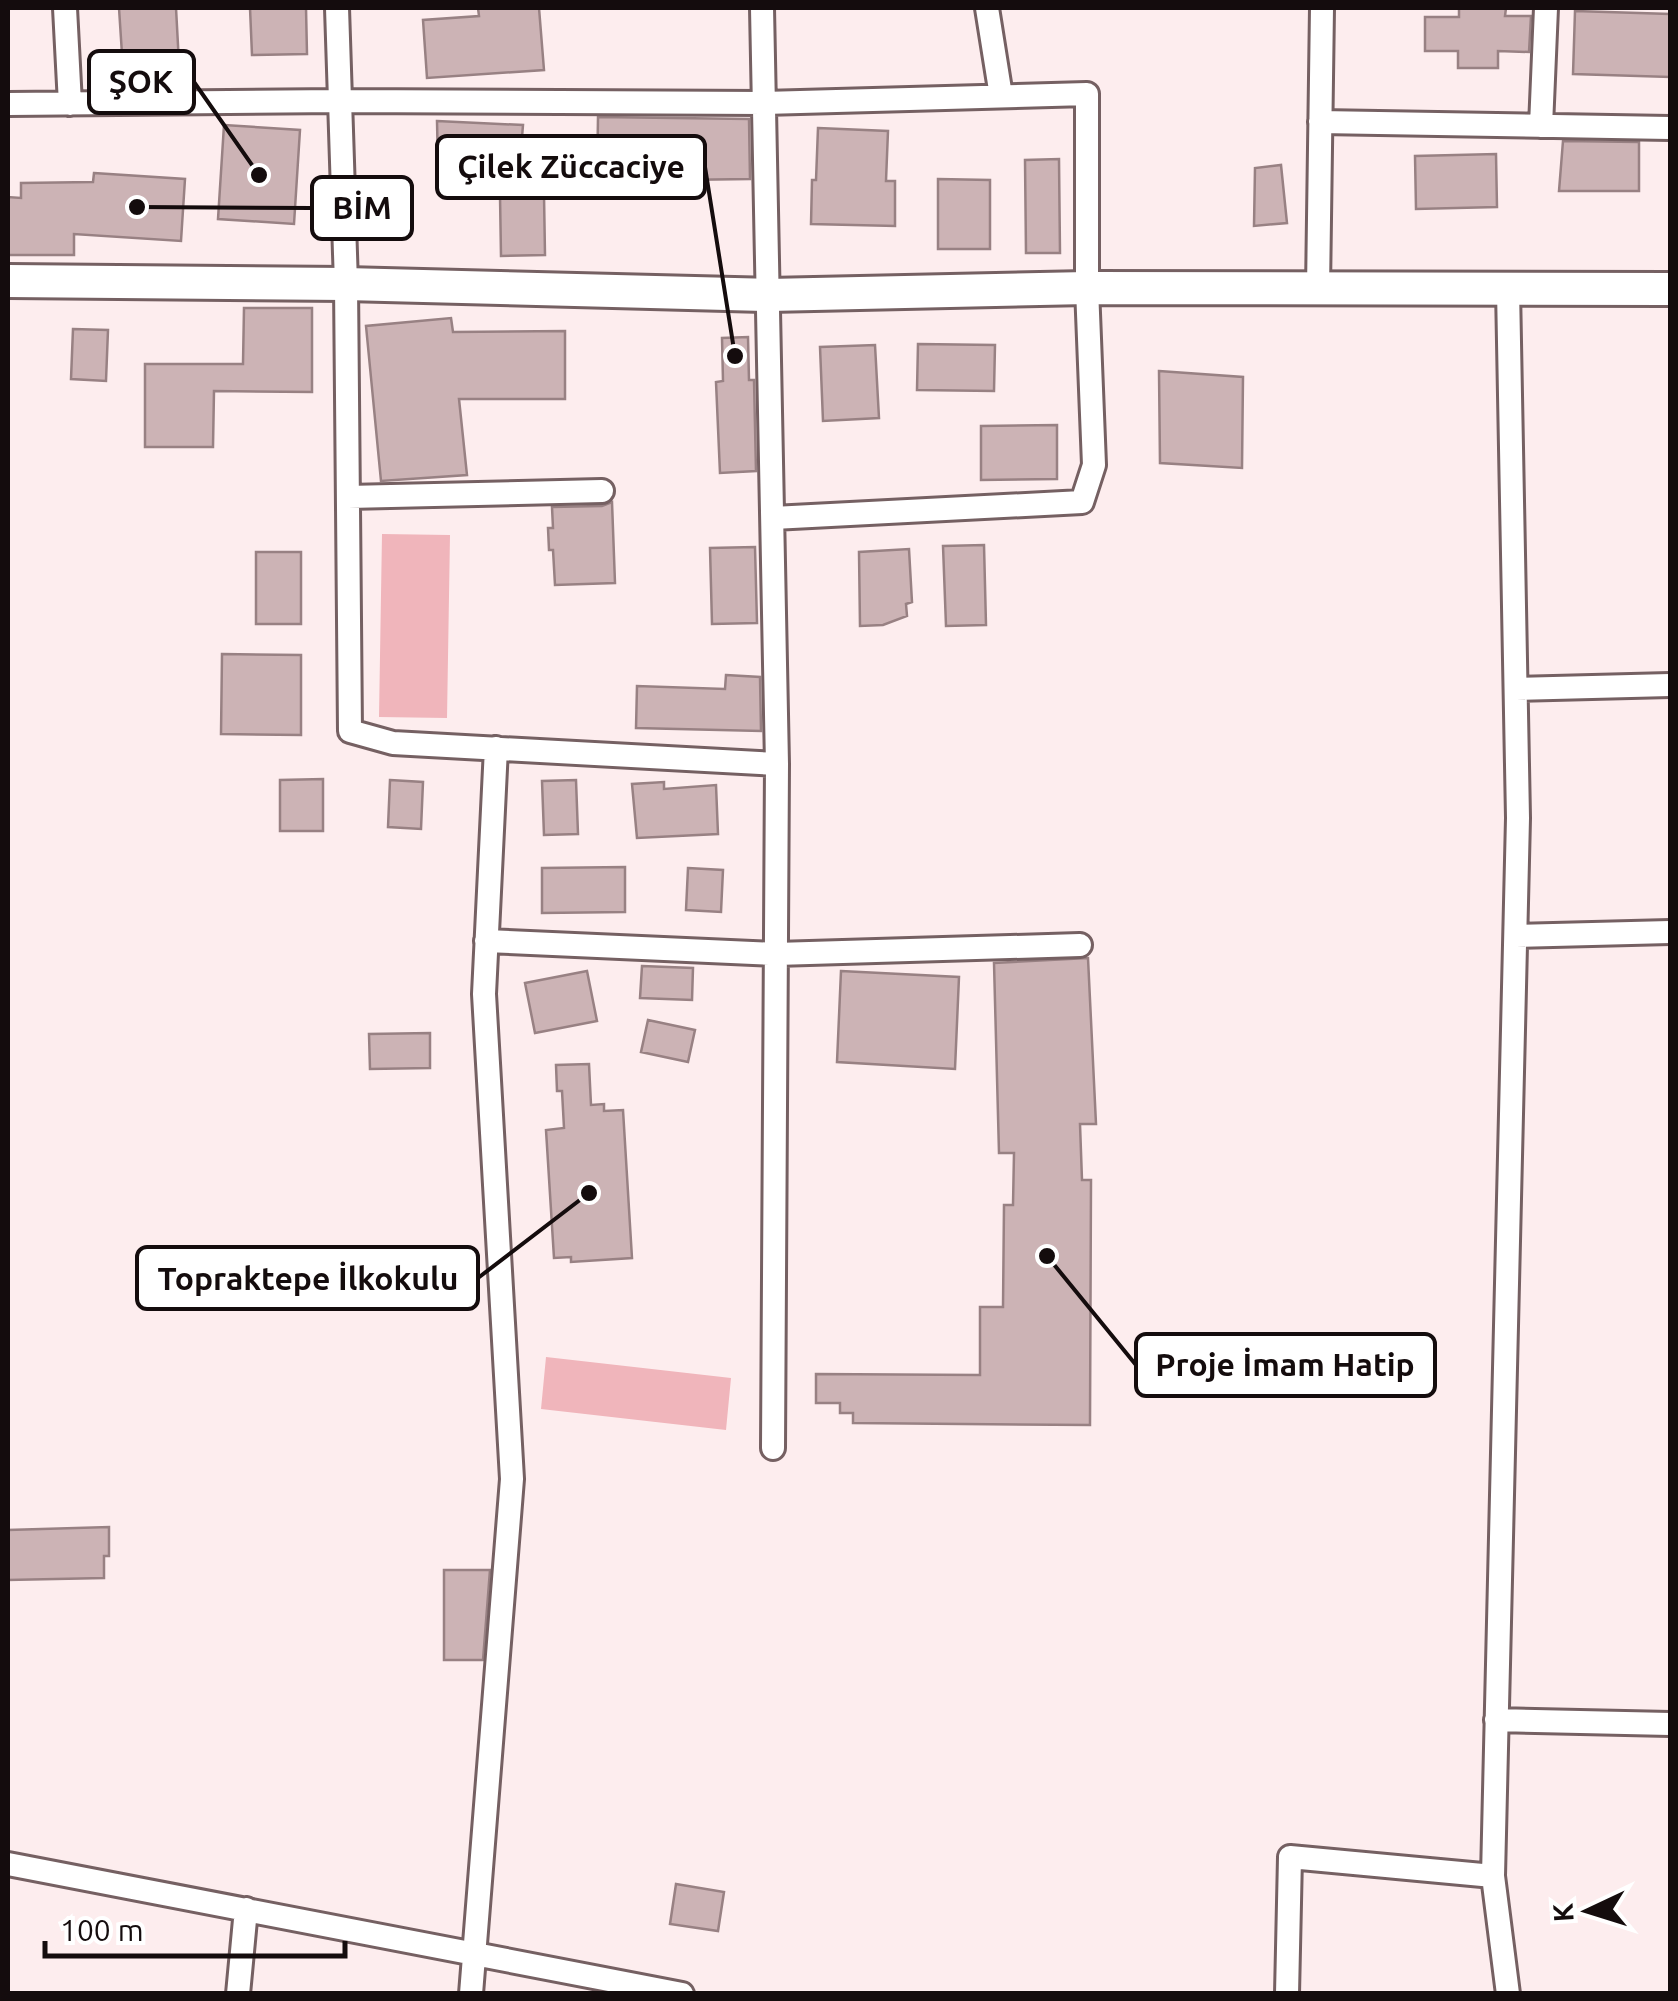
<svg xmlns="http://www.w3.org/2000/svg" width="1678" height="2001" viewBox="0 0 1678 2001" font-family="Ubuntu,sans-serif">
<rect width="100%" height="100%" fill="#fdedee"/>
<path fill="#f0b5bb" d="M 382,534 L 450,535 L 447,718 L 379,717 Z
M 546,1357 L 731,1378 L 726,1430 L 541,1409 Z"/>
<path fill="#ccb3b5" stroke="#988183" stroke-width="2.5" d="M 119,8 L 176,8 L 180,82 L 124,85 Z
M 250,8 L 306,8 L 307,54 L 252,55 Z
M 478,8 L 539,8 L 544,70 L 427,78 L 423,20 L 479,16 Z
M 1459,8 L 1506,8 L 1505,16 L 1531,16 L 1529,52 L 1498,51 L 1498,68 L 1458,68 L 1458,51 L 1425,51 L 1425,17 L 1459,17 Z
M 1575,11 L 1670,14 L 1670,77 L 1573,74 Z
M 598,117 L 749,119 L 750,179 L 679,180 L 679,183 L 597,181 Z
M 437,121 L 523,125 L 520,162 L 473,159 L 473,166 L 438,167 Z
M 224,125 L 300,130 L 294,224 L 218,219 Z
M 818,128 L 888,131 L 886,181 L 895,181 L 895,226 L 811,224 L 812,180 L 816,180 Z
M 1563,141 L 1639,142 L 1639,191 L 1559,191 Z
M 1496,154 L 1497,207 L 1416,209 L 1415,156 Z
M 1059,159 L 1060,253 L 1026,253 L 1025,160 Z
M 1281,165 L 1287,223 L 1254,226 L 1255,168 Z
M 94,173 L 185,179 L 181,241 L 74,234 L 74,255 L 8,255 L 8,197 L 21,198 L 21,183 L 93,182 Z
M 938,179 L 990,180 L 990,249 L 938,249 Z
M 544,195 L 545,255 L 501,256 L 500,196 Z
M 244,308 L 312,308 L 312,392 L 214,391 L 213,447 L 145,447 L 145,364 L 243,364 Z
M 451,318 L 453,332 L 565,331 L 565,399 L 459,399 L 467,475 L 381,481 L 366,326 Z
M 73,329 L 108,330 L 106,381 L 71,379 Z
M 748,337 L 749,380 L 754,380 L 756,471 L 720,473 L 716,382 L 723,381 L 722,338 Z
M 918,344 L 995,345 L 994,391 L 917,390 Z
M 875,345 L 879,418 L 823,421 L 820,347 Z
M 1159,371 L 1243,377 L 1242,468 L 1160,463 Z
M 1057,425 L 1057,479 L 981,480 L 981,426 Z
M 612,502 L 615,583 L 555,585 L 553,550 L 549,550 L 548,528 L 553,528 L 552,507 L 602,506 Z
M 984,545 L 986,625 L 946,626 L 943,546 Z
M 755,547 L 757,623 L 712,624 L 710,548 Z
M 909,549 L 912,602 L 906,604 L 907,616 L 883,625 L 860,626 L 859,552 Z
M 256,552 L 301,552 L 301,624 L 256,624 Z
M 222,654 L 301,655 L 301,735 L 221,734 Z
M 726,675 L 760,677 L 761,731 L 636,728 L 637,686 L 725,689 Z
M 323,779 L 323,831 L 280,831 L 280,780 Z
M 390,780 L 423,782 L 421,829 L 388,827 Z
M 576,780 L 578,834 L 544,835 L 542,781 Z
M 664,782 L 664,789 L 716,785 L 718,834 L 637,838 L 632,784 Z
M 625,867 L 625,912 L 542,913 L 542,868 Z
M 688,868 L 723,870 L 721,912 L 686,910 Z
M 1088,958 L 1096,1124 L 1080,1124 L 1082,1180 L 1091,1180 L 1090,1425 L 853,1423 L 853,1413 L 840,1413 L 840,1403 L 816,1403 L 816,1374 L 980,1375 L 980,1307 L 1003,1307 L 1004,1205 L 1013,1205 L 1014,1153 L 999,1153 L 994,963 Z
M 642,966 L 693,968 L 692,1000 L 640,998 Z
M 587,971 L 597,1021 L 535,1033 L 525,983 Z
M 841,971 L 959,977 L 955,1069 L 837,1062 Z
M 648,1020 L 695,1030 L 688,1062 L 641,1052 Z
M 430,1033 L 430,1068 L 370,1069 L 369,1034 Z
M 589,1064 L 591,1105 L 604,1104 L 604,1111 L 623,1110 L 632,1258 L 571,1262 L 571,1257 L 554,1258 L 546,1130 L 564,1128 L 562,1091 L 557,1091 L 556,1065 Z
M 109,1527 L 109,1556 L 104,1556 L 104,1578 L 8,1580 L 8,1530 Z
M 444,1570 L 490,1570 L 483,1660 L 444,1660 Z
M 676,1884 L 724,1892 L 718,1931 L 670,1924 Z"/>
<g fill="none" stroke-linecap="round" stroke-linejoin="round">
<defs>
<path id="street" d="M 65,8 L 70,104
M 337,8 L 346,284 L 350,731 L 393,743 L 777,764
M 762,8 L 777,764 L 773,1448
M 987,8 L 1001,96
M 8,104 L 340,101 L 764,103 L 1087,94 L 1087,288 L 1094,465 L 1082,502 L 773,518
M 1320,122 L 1670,128
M 1541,126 L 1546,8
M 1318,289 L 1322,8
M 348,497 L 602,491
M 1516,689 L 1670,685
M 1516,936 L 1670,932
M 486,941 L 776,954 L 1080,945
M 1496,1720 L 1670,1724
M 8,1864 L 682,1994
M 1493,1876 L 1508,1994
M 238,1994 L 246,1909
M 471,1994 L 512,1479 L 484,994 L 496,748
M 1287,1994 L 1290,1857 L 1493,1876 L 1518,818 L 1508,289"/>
<path id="secondary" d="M 8,281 L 346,284 L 769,295 L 1087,288 L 1670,289"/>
</defs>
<use href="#street" stroke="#756062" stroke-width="28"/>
<use href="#secondary" stroke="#756062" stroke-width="38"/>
<use href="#street" stroke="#fff" stroke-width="22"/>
<use href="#secondary" stroke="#fff" stroke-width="32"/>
</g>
<path fill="none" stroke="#140c0d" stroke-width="4" d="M259 175L194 82M735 356L705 167M137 207L312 208M589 1193L478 1278M1047 1256L1136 1365"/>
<g fill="#140c0d" stroke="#fff" stroke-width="4">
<circle cx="259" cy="175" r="10"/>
<circle cx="735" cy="356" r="10"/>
<circle cx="137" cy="207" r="10"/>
<circle cx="589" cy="1193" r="10"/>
<circle cx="1047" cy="1256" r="10"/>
</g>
<g fill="#fff" stroke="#140c0d" stroke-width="4">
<rect x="89" y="51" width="105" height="62" rx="10"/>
<rect x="437" y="136" width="268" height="62" rx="10"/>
<rect x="312" y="177" width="100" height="62" rx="10"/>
<rect x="137" y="1247" width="341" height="62" rx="10"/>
<rect x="1136" y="1334" width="299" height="62" rx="10"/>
</g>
<g font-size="32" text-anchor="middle" font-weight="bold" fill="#140c0d">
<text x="141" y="93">ŞOK</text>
<text x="571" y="178">Çilek Züccaciye</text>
<text x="362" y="219">BİM</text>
<text x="308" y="1290">Topraktepe İlkokulu</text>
<text x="1285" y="1376">Proje İmam Hatip</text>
</g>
<rect width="1678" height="2001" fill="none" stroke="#140c0d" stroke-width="20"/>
<g transform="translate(1588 1911) rotate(266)" stroke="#ffffff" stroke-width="8" paint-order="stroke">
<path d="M0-8L18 38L0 25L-18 38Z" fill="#140c0d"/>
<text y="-15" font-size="28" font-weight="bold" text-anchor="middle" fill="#140c0d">K</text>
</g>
<path d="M45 1941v15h300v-15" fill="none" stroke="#140c0d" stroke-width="5"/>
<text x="60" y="1941" font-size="30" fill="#140c0d" stroke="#ffffff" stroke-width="8" paint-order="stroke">100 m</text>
</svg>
